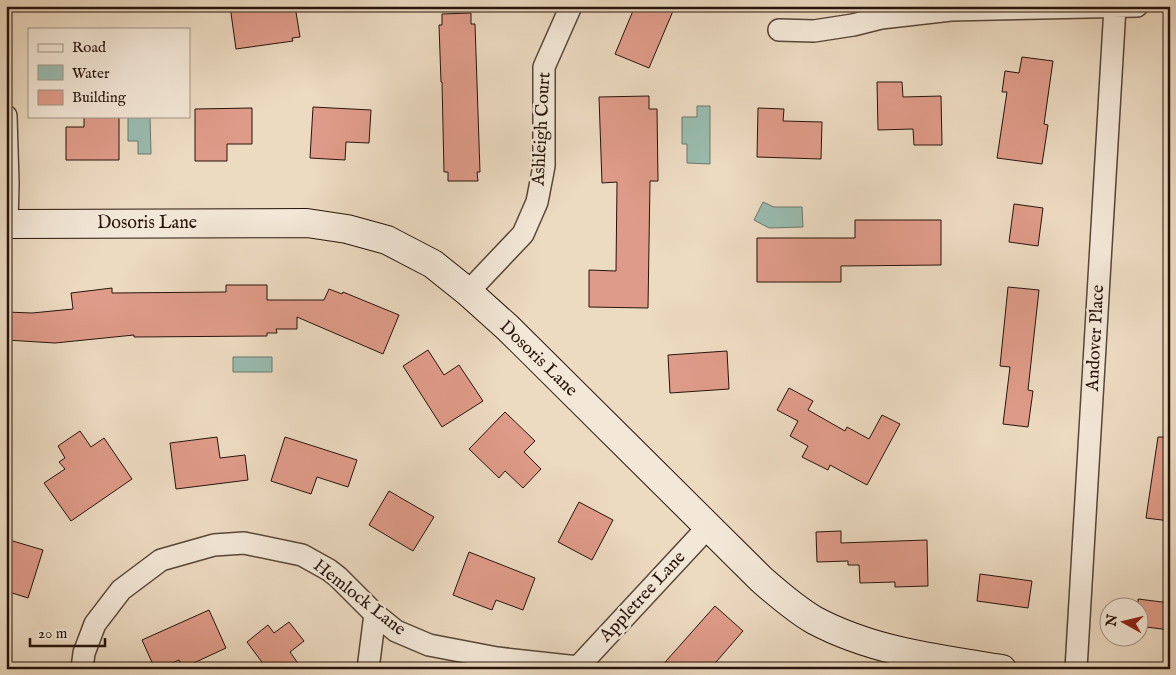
<svg xmlns="http://www.w3.org/2000/svg" width="1176" height="675" viewBox="0 0 1176 675" font-family="'IM FELL English',serif">
<rect width="100%" height="100%" fill="#ecdac1"/>
<filter id="stains"><feTurbulence type="fractalNoise" baseFrequency=".004" numOctaves="4"/><feColorMatrix values="0 0 0 0 .2 0 0 0 0 .09 0 0 0 0 .02 0 0 0 .5 -.17"/></filter>
<radialGradient id="worn" r=".72"><stop offset=".6" stop-color="#630" stop-opacity="0"/><stop offset="1" stop-color="#630" stop-opacity=".3"/></radialGradient>
<path fill="#99bbaf" stroke="#6b786d" d="M 697,106 L 710,106 L 710,164 L 687,163 L 687,144 L 682,144 L 682,117 L 697,117 Z
M 128,116 L 150,116 L 151,154 L 138,154 L 138,141 L 128,141 Z
M 763,202 L 774,207 L 802,207 L 803,227 L 769,228 L 754,220 Z
M 233,357 L 272,357 L 272,372 L 233,372 Z"/>
<path fill="#df9b89" stroke="#27140b" d="M 230,6 L 295,6 L 300,37 L 292,38 L 293,41 L 236,49 Z
M 635,6 L 661,6 L 673,11 L 649,68 L 615,54 Z
M 471,13 L 471,24 L 475,24 L 480,172 L 477,172 L 478,181 L 448,181 L 448,172 L 444,172 L 442,82 L 441,82 L 439,25 L 442,25 L 442,14 Z
M 1022,57 L 1053,61 L 1044,124 L 1048,125 L 1042,164 L 997,158 L 1007,92 L 1002,92 L 1005,71 L 1019,73 Z
M 877,82 L 902,82 L 903,97 L 941,96 L 942,145 L 914,145 L 913,129 L 878,130 Z
M 649,96 L 649,109 L 657,109 L 658,181 L 650,181 L 648,308 L 589,307 L 589,270 L 616,271 L 617,182 L 602,183 L 599,97 Z
M 313,107 L 371,110 L 369,143 L 346,142 L 345,160 L 310,158 Z
M 252,108 L 252,144 L 227,144 L 227,161 L 195,161 L 195,109 Z
M 758,108 L 784,109 L 783,121 L 822,122 L 821,159 L 757,157 Z
M 84,116 L 119,116 L 119,160 L 66,160 L 66,127 L 84,127 Z
M 1014,204 L 1043,208 L 1038,246 L 1009,242 Z
M 855,220 L 941,220 L 941,265 L 841,266 L 841,282 L 757,282 L 757,238 L 855,238 Z
M 226,285 L 267,285 L 267,300 L 324,300 L 329,289 L 342,294 L 343,292 L 399,315 L 383,354 L 297,317 L 297,329 L 276,329 L 277,333 L 267,333 L 267,336 L 134,337 L 134,335 L 55,343 L 6,340 L 6,312 L 32,313 L 73,309 L 71,293 L 112,288 L 112,293 L 226,292 Z
M 1008,287 L 1039,290 L 1028,390 L 1033,391 L 1028,427 L 1003,424 L 1010,367 L 1000,366 Z
M 428,350 L 444,375 L 459,365 L 483,401 L 442,427 L 403,366 Z
M 727,351 L 729,389 L 670,393 L 668,355 Z
M 789,388 L 813,401 L 808,410 L 845,431 L 847,427 L 869,439 L 882,415 L 900,424 L 867,485 L 830,465 L 828,470 L 802,457 L 808,446 L 790,436 L 798,421 L 777,410 Z
M 505,412 L 535,441 L 524,452 L 541,469 L 523,488 L 505,471 L 499,478 L 469,449 Z
M 80,431 L 91,447 L 104,438 L 132,479 L 71,521 L 44,483 L 65,469 L 59,462 L 65,458 L 58,446 Z
M 217,437 L 220,458 L 245,455 L 248,480 L 176,489 L 170,443 Z
M 285,437 L 357,460 L 348,487 L 317,477 L 311,494 L 271,481 Z
M 1158,437 L 1170,437 L 1170,521 L 1146,518 Z
M 389,491 L 434,517 L 413,551 L 369,525 Z
M 579,502 L 613,520 L 592,560 L 558,542 Z
M 841,531 L 841,543 L 927,540 L 928,586 L 895,587 L 895,582 L 860,583 L 859,565 L 848,565 L 848,561 L 817,562 L 816,532 Z
M 6,539 L 43,550 L 28,598 L 6,591 Z
M 469,552 L 535,578 L 523,610 L 496,600 L 492,610 L 453,595 Z
M 980,574 L 1032,581 L 1028,608 L 977,601 Z
M 1138,599 L 1170,603 L 1170,630 L 1138,626 Z
M 715,606 L 743,631 L 710,669 L 659,669 Z
M 209,610 L 226,648 L 183,668 L 179,660 L 159,669 L 155,669 L 142,640 Z
M 289,622 L 304,641 L 290,652 L 302,669 L 267,669 L 247,642 L 268,625 L 274,633 Z"/>
<g fill="none" stroke-linecap="round" stroke-linejoin="round">
<defs>
<path id="street" d="M 779,30 L 814,31 L 853,25 L 881,18 L 951,10 L 1137,6
M 6,116 L 8,183 L 7,224
M 468,292 L 523,234 L 537,202 L 544,166 L 544,67 L 571,6
M 82,669 L 84,653 L 95,624 L 121,590 L 161,560 L 214,545 L 244,543 L 302,555 L 329,570 L 338,577 L 375,614 L 396,631 L 429,645 L 497,658 L 578,667
M 368,669 L 375,614
M 579,669 L 578,667 L 709,526
M 1076,669 L 1115,7"/>
<path id="secondary" d="M 6,224 L 307,223 L 347,229 L 387,240 L 433,264 L 468,292 L 507,327 L 762,580 C 778,594 795,609 814,620 C 872,651 937,659 1002,669"/>
</defs>
<use href="#street" stroke="#584638" stroke-width="24"/>
<use href="#secondary" stroke="#27140b" stroke-width="30"/>
<use href="#street" stroke="#f3e7d7" stroke-width="21"/>
<use href="#secondary" stroke="#f3e7d7" stroke-width="28"/>
</g>
<g text-anchor="middle" dominant-baseline="central" stroke-width="5" stroke-linejoin="round" paint-order="stroke">
<g font-size="18" fill="#27140b" stroke="#f3e7d7">
<text transform="translate(542 129) rotate(-87)">Ashleigh Court</text>
<text x="147" y="223">Dosoris Lane</text>
<text transform="translate(1096 338) rotate(-87)">Andover Place</text>
<text transform="translate(538 359) rotate(44)">Dosoris Lane</text>
<text transform="translate(643 597) rotate(-47)">Appletree Lane</text>
<text transform="translate(359 598) rotate(38)">Hemlock Lane</text>
</g>
</g>
<rect width="1176" height="675" fill="none" stroke="#ecdac1" stroke-width="25"/>
<rect x="8" y="8" width="1161" height="660" fill="none" stroke="#27140b" stroke-width="2.5"/>
<rect x="12" y="12" width="1151" height="650" fill="none" stroke="#27140b"/>
<rect x="28" y="28" width="162" height="90" fill="#f3e7d7" stroke="#a19385"/>
<rect x="38" y="44" width="25" height="8" fill="#f3e7d7" stroke="#a19385"/>
<text x="72" y="52" font-size="15" fill="#27140b">Road</text>
<rect x="38" y="65" width="25" height="15" fill="#99bbaf" stroke="#a19385"/>
<text x="72" y="78" font-size="15" fill="#27140b">Water</text>
<rect x="38" y="90" width="25" height="15" fill="#df9b89" stroke="#a19385"/>
<text x="72" y="102" font-size="15" fill="#27140b">Building</text>
<g transform="translate(1124 622) rotate(278)"><circle r="24" fill="#f3e7d7" stroke="#a19385"/>
<path d="M0-4L9 19L0 12L-9 19Z" fill="#8f2418"/>
<text y="-8" font-size="14" font-weight="bold" text-anchor="middle" fill="#27140b">N</text>
</g>
<path d="M30 638v8h75v-8" fill="none" stroke="#27140b" stroke-width="2.5"/>
<text x="38" y="638" font-size="15" fill="#27140b" stroke="#f3e7d7" stroke-width="4" paint-order="stroke">20 m</text>
<rect width="100%" height="100%" filter="url(#stains)"/>
<rect width="100%" height="100%" fill="url(#worn)"/>
</svg>
